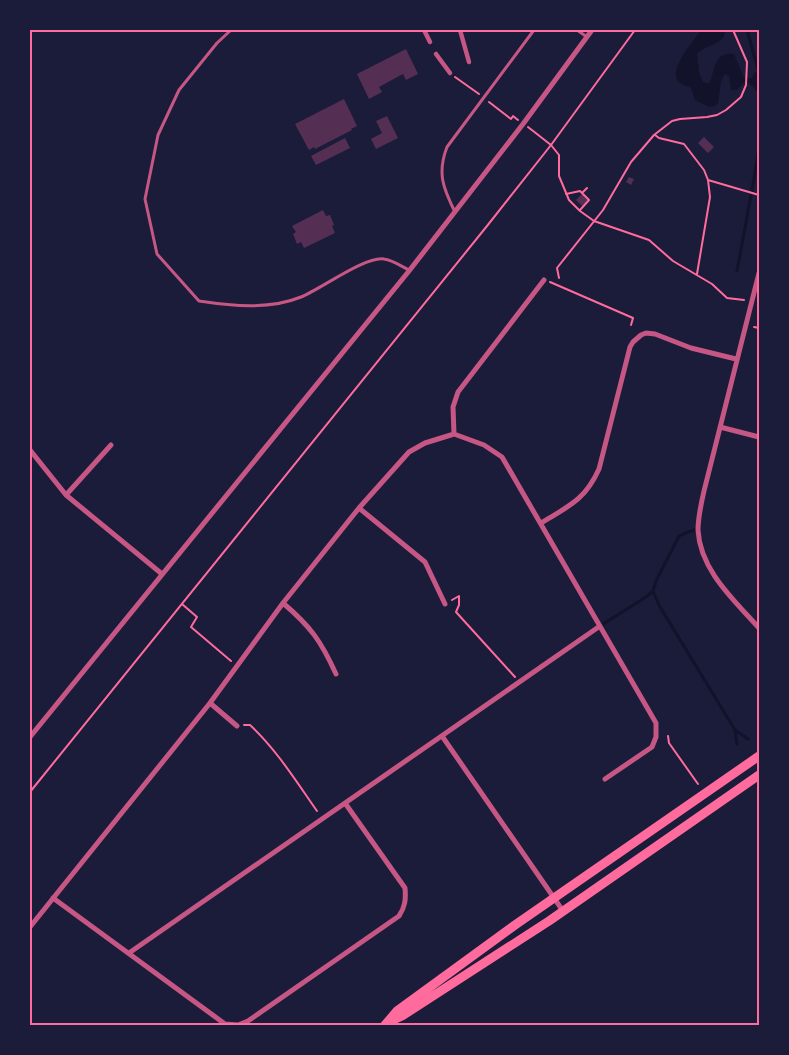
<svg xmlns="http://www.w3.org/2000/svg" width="789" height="1055" viewBox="0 0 789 1055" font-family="Spectral,serif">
<rect width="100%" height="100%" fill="#1b1b3a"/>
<path fill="#12122b" d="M 701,30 L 725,30 C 726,45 705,44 697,54 L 699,72 L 703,82 L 708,84 L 710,82 C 715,68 715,51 734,54 L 744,78 L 752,78 L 754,73 L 759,71 L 759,93 L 749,83 L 744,82 L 737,90 L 731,90 L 729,76 L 725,74 L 721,81 L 718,103 L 715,106 L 709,107 L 695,100 L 691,88 C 688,86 683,85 680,83 C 665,72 694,41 701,30 Z"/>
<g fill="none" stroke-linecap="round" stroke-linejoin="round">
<path stroke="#12122b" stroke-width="3" d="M 747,30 L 759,73
M 752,190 L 759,149
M 737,271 L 751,195
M 698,529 L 688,532 L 679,536 L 656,581 L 653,591 L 660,607 L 735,730 L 748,739
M 600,626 L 646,597 L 653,591
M 735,731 L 737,744"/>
</g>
<path fill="#542f53" d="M 406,49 L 418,74 L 406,80 L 403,74 L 379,87 L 382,92 L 369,99 L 357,74 Z
M 344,99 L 357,126 L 351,129 L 352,130 L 315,149 L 314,147 L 309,150 L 295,124 Z
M 387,116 L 398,138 L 376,149 L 371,139 L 382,133 L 376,121 Z
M 704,137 L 714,147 L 708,153 L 698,143 Z
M 345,138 L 350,148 L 316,165 L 311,156 Z
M 629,177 L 634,179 L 631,185 L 626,182 Z
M 582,194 L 588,200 L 582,206 L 576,200 Z
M 323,210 L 326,216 L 330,215 L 334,225 L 332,226 L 335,233 L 304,248 L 301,242 L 297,244 L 293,234 L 296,232 L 292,226 Z"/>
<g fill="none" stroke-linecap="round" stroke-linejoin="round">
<path stroke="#ff6b9d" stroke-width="2" d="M 455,77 L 479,94
M 489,102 L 511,119 L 513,116 L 518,120
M 528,127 L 551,145 L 559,155 L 559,176 L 569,200 L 580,211 L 594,221 L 649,240 L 673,261 L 712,284 L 727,298 L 744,300
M 655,135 L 659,138 L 684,144 L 704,170 L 708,180 L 759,195
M 582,193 L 587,188
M 566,194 L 580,191 L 589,200 L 580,210
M 697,274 L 710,197 L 708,180
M 559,278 L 557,268 L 603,210 L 631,162 L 654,135 L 672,121 L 680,119 L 707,117 L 717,115 L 726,110 L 741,97 L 746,85 L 747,62 L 733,30
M 550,282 L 633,318 L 631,325
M 754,327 L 759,328
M 452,600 L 459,596 L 459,605 L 456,612 L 515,677
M 182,604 L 197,617 L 191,627 L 231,661
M 244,725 L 250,725 C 276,749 296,781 317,811
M 668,736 L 669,743 L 698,784
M 30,792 L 487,226 L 551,145 L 635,30"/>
<path stroke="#c65784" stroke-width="3" d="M 231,30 L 217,43 L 179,90 L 158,135 L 145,199 L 157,254 L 199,301 C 232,306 269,310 301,297 C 321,289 365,256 384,259 C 393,260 402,267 409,270
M 577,30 L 587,37
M 455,212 C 443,188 437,173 447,147 L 534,30"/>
<path stroke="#c65784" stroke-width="4.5" d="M 424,30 L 430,42
M 460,30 L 469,62
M 436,54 L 450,73"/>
<path stroke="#c65784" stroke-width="5" d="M 759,273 L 704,491 C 701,504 698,517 698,530 C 700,570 734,600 759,628
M 720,427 L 759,437
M 454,434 L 453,407 L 458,392 L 544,280
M 30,450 L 66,495 L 162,574
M 66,495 L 111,445
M 359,508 L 425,562 L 445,604
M 541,523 C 569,506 585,500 599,469 L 630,347 L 633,342 L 641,335 L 646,333 L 655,334 L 691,348 L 736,359
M 283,603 C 311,627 321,641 336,674
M 210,703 L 237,726
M 442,736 L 563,911
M 30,737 L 409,271 L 523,124 L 592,30
M 53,898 L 225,1024 L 238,1025 L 248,1021 L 399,916 C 405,907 406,900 405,888 L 345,803
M 30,927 L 210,703 L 283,603 L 359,508 L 409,452 L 425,443 L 454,434 L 484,445 L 502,457 L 656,723 L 656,737 L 652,747 L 605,779
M 129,953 L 600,626"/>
<path stroke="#ff6b9d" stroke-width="9" d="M 389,1022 L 402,1016 L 549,921 L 759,775
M 385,1025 L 397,1011 L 515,925 L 759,756"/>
</g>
<rect width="789" height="1055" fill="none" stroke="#1b1b3a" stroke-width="62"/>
<rect x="31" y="31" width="727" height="993" fill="none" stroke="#ff6b9d" stroke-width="2"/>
</svg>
